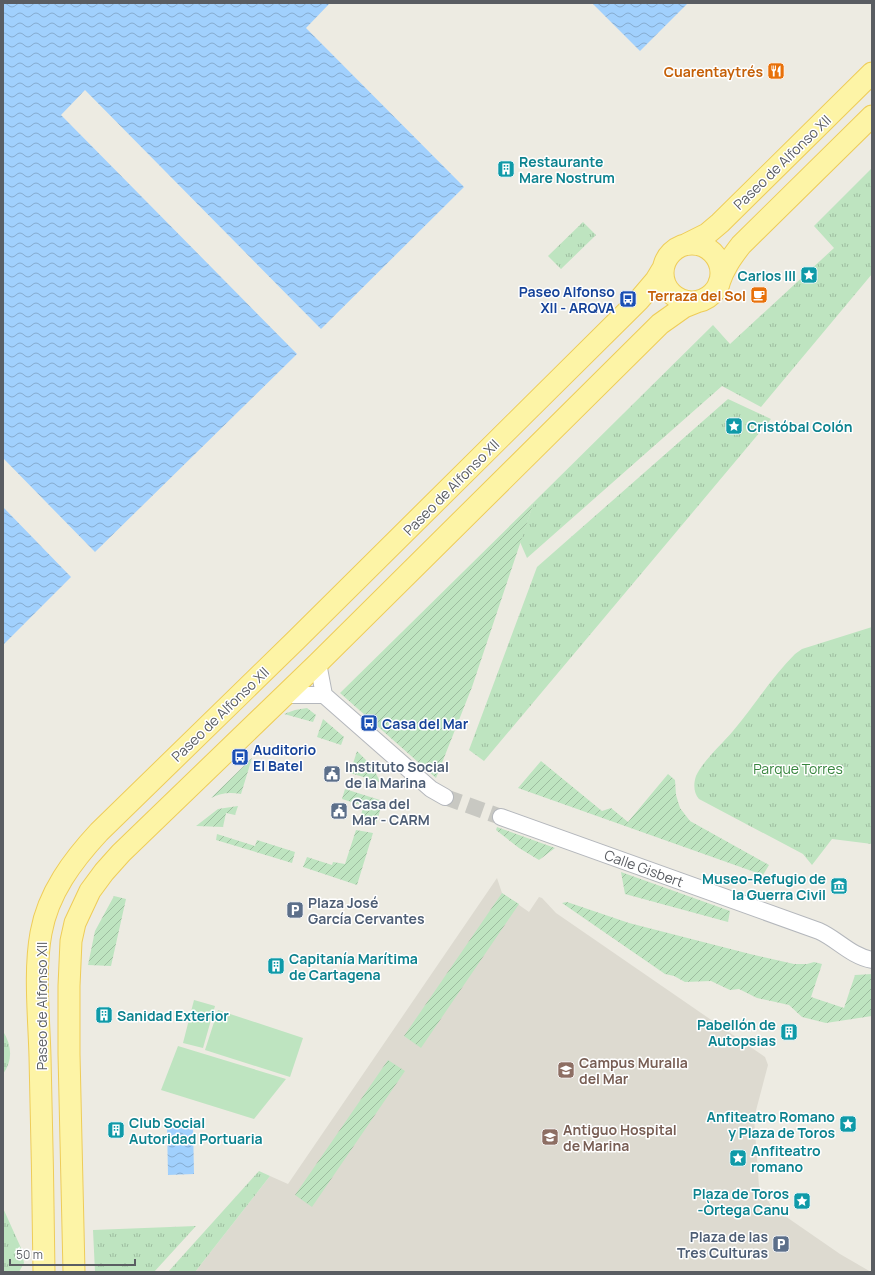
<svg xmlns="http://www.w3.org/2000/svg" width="875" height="1275" viewBox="0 0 875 1275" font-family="Manrope,sans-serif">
<defs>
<pattern id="grass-tufts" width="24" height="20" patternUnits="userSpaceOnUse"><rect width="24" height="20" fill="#bee4c0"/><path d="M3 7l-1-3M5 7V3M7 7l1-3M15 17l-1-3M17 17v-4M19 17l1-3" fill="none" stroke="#9dbc9f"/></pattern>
<pattern id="garden-furrows" width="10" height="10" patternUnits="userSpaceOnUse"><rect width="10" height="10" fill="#bee4c0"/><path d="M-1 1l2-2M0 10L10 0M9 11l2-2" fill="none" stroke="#9dbc9f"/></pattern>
<pattern id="water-waves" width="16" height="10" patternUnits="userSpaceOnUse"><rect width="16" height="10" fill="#a1d0fd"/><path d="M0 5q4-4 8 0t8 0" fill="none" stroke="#86acd0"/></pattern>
</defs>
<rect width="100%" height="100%" fill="#edebe2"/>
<path fill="#dddad0" d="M 497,878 L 502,893 L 529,912 L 539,897 L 542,898 L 556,913 L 765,1057 L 768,1065 L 754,1118 L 759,1186 L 772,1207 L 840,1254 L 871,1272 L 195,1272 L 270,1176 L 288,1184 Z"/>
<path fill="url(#grass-tufts)" d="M 872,168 L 872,274 L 761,407 L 722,386 L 527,558 L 520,542 L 534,502 L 713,325 L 730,344 L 834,248 L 814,226 Z
M 583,222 L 596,235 L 561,269 L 548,256 Z
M 728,399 L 771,419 L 484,761 L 469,750 L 537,567 Z
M 872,627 L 872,844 L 832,839 L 812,865 L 803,854 L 699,799 C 694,793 693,785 696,776 C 702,762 722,744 733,731 C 754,706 772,677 795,654 L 802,649 Z
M 3,1031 C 12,1046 13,1060 3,1074 Z
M 259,1171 L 270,1176 L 195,1272 L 168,1272 Z
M 3,1208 L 21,1248 L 24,1263 L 19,1272 L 3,1272 Z
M 196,1226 L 154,1272 L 95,1272 L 93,1230 Z"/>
<path fill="url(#garden-furrows)" d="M 534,502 L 472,687 L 436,778 L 340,693 Z
M 307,708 L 316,715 L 313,722 L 284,714 L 295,710 Z
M 323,719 L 344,737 L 341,745 L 317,737 Z
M 357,751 L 373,767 L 380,782 L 350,773 Z
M 252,758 L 241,794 C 229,792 221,793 211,798 Z
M 541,761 L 602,811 L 611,808 L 628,822 L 668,774 L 675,780 L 676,795 L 680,808 L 690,821 L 769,865 L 763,875 L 518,788 Z
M 345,789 L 383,801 L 376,824 L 359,820 L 364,806 L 342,799 Z
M 238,806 L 235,815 L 226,813 L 223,827 L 196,826 L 218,809 Z
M 497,827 L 555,848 L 539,860 L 519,848 L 496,830 Z
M 356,830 L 373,833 L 357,885 L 303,867 L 307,857 L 332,865 L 333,862 L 345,864 Z
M 217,834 L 255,846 L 257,840 L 295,852 L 292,863 L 216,840 Z
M 621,872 L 730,911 L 728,922 L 625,894 Z
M 502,893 L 519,904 L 421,1048 L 404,1036 Z
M 114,896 L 126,899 L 111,966 L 88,965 L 95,931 Z
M 567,902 L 629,923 L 750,954 L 794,964 L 807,964 L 814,962 L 822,964 L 811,997 L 844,1008 L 855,975 L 872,974 L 872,1016 L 826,1023 L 802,1017 L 789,1005 L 757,998 L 739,989 L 730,990 L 711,981 L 685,982 L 674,976 L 665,974 L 562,903 Z
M 388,1060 L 405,1071 L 312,1207 L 295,1195 Z"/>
<path fill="#bee4c0" d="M 194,1000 L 215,1006 L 203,1048 L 183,1043 Z
M 218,1010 L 303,1038 L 290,1077 L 205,1050 Z
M 178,1046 L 286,1079 L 254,1119 L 161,1090 Z"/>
<path fill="url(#water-waves)" d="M 3,3 L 330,3 L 306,28 L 464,187 L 321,329 L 85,90 L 61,115 L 297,354 L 95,552 L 3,458 Z
M 592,3 L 688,3 L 640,51 Z
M 3,507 L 71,577 L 3,645 Z
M 167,1125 L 193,1125 L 194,1174 L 168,1175 Z"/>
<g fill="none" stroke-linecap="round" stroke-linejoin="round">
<path stroke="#c8c8c2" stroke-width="16" stroke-dasharray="16 8" stroke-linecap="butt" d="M 445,797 L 501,817"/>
<defs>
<path id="minor" d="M 318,663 L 324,695
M 284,695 L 324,695
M 324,695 L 431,789 L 445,797
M 501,817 L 819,931 C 837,939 851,956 872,960"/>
<path id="major" d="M663 273a29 29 0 1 1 58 0a29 29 0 1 1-58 0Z
M 687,244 L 707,234 L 720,223 L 872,73
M 719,283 C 724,268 731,258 741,245 L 872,116
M 44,1272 C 43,1200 42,1129 40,1057 C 39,1018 34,971 41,933 C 48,893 73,860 99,832 L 296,640 L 639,300 L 656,280 L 662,270
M 74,1272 L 69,1054 L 69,986 L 71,941 L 75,923 L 90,891 L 104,872 L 121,853 L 318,663 L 660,324 L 684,307 L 699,301"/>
</defs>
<use href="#minor" stroke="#b4b7bc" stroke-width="18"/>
<use href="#major" stroke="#eecc59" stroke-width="23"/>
<use href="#minor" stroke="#fff" stroke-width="16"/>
<use href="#major" stroke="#fdf4a6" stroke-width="21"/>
</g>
<defs>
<symbol id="restaurant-square" viewBox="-11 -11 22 22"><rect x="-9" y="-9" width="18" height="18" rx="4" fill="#e8710a" stroke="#fff"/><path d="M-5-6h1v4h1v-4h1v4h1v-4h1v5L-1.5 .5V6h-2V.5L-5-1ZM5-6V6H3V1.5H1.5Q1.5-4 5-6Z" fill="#fff"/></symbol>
<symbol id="building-square" viewBox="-11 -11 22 22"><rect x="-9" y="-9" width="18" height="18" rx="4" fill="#0f9aa8" stroke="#fff"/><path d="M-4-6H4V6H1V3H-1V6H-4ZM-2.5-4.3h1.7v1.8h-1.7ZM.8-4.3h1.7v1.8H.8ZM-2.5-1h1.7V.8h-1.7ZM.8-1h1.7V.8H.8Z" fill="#fff"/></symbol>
<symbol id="sight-square" viewBox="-11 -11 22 22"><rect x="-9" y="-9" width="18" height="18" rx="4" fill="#0f9aa8" stroke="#fff"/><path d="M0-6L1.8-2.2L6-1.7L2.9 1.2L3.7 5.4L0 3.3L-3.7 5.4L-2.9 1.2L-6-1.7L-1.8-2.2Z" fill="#fff"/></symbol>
<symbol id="cafe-square" viewBox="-11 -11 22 22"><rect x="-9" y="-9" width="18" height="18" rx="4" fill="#e8710a" stroke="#fff"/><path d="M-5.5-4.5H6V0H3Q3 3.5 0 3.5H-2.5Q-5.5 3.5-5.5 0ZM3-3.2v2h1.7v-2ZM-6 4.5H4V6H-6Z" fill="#fff"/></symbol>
<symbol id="bus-square" viewBox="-11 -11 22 22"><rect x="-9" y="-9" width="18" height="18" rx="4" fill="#1a4fb4" stroke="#fff"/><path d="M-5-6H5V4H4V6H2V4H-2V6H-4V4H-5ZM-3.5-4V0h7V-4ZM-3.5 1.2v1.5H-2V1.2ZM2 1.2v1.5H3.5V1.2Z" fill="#fff"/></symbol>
<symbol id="civic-square" viewBox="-11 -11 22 22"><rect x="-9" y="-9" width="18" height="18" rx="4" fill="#5c6f8a" stroke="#fff"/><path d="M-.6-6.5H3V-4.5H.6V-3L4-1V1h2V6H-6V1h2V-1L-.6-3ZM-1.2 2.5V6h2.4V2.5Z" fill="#fff"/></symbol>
<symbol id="museum-square" viewBox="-11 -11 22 22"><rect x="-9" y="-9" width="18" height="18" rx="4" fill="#0f9aa8" stroke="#fff"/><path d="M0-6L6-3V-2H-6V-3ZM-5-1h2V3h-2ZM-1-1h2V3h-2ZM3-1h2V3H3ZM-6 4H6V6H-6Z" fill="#fff"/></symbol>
<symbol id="parking-square" viewBox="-11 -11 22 22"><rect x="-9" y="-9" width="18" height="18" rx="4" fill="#5c6f8a" stroke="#fff"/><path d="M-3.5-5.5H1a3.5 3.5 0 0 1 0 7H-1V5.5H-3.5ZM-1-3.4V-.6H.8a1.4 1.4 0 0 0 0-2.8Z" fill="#fff"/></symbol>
<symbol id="university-square" viewBox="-11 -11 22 22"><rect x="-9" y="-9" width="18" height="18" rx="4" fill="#8d6e63" stroke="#fff"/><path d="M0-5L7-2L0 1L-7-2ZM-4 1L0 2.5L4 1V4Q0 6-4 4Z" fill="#fff"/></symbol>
</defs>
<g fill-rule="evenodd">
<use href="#restaurant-square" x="766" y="61" width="20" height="20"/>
<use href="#building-square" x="496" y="159" width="20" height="20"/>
<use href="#sight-square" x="799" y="265" width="20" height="20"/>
<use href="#cafe-square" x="749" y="285" width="20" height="20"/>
<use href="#bus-square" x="618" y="289" width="20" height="20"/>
<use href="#sight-square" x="724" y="416" width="20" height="20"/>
<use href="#bus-square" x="359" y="713" width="20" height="20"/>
<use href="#bus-square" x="230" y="747" width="20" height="20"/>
<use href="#civic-square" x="322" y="764" width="20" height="20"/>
<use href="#civic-square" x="329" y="801" width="20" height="20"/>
<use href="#museum-square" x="829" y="876" width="20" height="20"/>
<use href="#parking-square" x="285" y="900" width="20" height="20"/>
<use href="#building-square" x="266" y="956" width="20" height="20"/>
<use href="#building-square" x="94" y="1005" width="20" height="20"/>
<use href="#building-square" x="779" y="1022" width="20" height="20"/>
<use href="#university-square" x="556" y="1060" width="20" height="20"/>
<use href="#sight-square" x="838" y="1114" width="20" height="20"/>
<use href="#building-square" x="106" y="1120" width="20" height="20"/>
<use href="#university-square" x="540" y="1127" width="20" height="20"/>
<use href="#sight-square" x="728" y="1148" width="20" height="20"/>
<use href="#sight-square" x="792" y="1191" width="20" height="20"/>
<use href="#parking-square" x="771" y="1234" width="20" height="20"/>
</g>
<g text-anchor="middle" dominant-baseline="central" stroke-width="3" stroke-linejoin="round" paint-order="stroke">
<g font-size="14" font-weight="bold" fill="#c56008" stroke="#fff" text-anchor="end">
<text x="763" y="71">Cuarentaytrés</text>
<text x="746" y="295">Terraza del Sol</text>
</g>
<g font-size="14" font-weight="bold" fill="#0d838f" stroke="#fff" text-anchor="start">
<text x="519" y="161">Restaurante<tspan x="519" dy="16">Mare Nostrum</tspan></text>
<text x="796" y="275" text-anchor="end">Carlos III</text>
<text x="747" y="426">Cristóbal Colón</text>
<text x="826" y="878" text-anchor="end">Museo-Refugio de<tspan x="826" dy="16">la Guerra Civil</tspan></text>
<text x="289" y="958">Capitanía Marítima<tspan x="289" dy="16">de Cartagena</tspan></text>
<text x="117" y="1015">Sanidad Exterior</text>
<text x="776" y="1024" text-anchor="end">Pabellón de<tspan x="776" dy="16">Autopsias</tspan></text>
<text x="835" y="1116" text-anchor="end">Anfiteatro Romano<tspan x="835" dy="16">y Plaza de Toros</tspan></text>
<text x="129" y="1122">Club Social<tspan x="129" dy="16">Autoridad Portuaria</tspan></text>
<text x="751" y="1150">Anfiteatro<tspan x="751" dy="16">romano</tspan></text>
<text x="789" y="1193" text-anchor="end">Plaza de Toros<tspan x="789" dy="16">-Òrtega Canu</tspan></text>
</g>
<g font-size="14" fill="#5a5d62" stroke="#fff">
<text transform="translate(782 162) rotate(-44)">Paseo de Alfonso XII</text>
<text transform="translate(451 487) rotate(-45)">Paseo de Alfonso XII</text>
<text transform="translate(220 714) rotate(-44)">Paseo de Alfonso XII</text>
<text transform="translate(644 868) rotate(20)">Calle Gisbert</text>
<text transform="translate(41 1006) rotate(-90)">Paseo de Alfonso XII</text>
</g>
<g font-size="14" font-weight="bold" fill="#164399" stroke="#fff" text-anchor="start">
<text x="615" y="291" text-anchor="end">Paseo Alfonso<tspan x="615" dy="16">XII - ARQVA</tspan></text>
<text x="382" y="723">Casa del Mar</text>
<text x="253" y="749">Auditorio<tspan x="253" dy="16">El Batel</tspan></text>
</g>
<g font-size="14" font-weight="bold" fill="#4e5e75" stroke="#fff" text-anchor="start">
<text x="345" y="766">Instituto Social<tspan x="345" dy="16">de la Marina</tspan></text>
<text x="352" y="803">Casa del<tspan x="352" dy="16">Mar - CARM</tspan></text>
<text x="308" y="902">Plaza José<tspan x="308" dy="16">García Cervantes</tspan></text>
<text x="768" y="1236" text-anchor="end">Plaza de las<tspan x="768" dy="16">Tres Culturas</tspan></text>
</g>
<g font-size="14" fill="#37853e" stroke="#fff">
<text x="798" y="768">Parque Torres</text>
</g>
<g font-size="14" font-weight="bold" fill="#785e54" stroke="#fff" text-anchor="start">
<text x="579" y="1062">Campus Muralla<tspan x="579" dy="16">del Mar</tspan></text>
<text x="563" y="1129">Antiguo Hospital<tspan x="563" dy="16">de Marina</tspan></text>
</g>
</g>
<rect width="875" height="1275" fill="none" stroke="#5a5d62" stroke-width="8"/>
<path d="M10 1259v6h125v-6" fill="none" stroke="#5a5d62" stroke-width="2"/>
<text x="16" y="1259" font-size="12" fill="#5a5d62" stroke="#ffffff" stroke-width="3" paint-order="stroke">50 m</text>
</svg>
